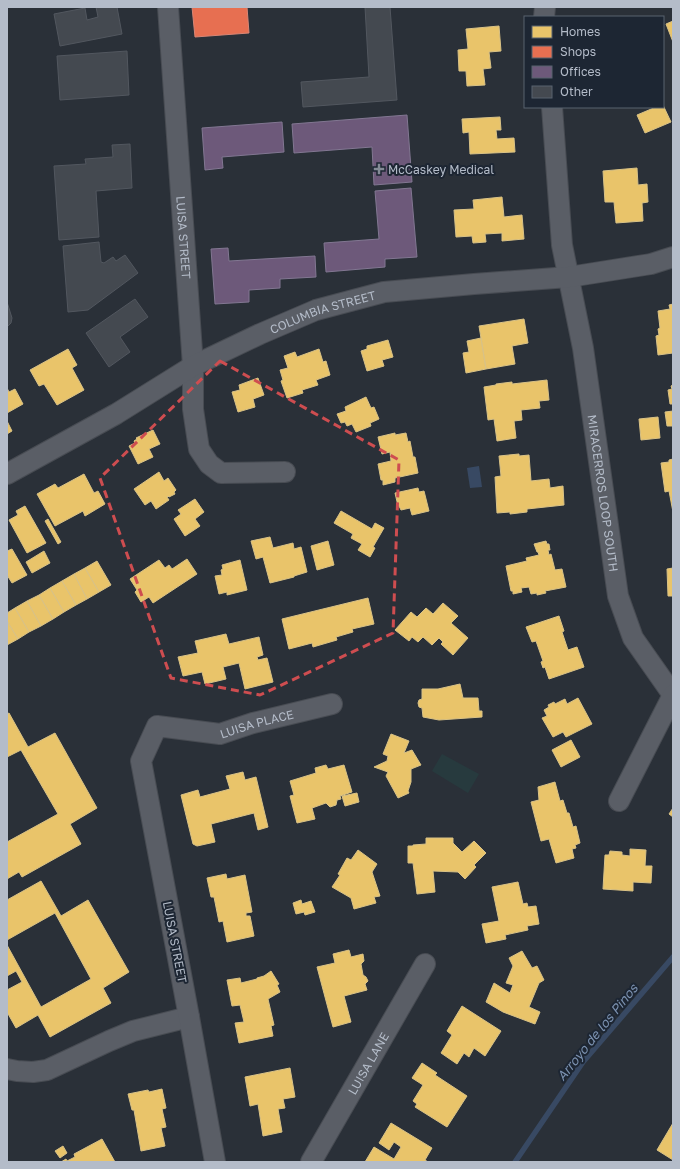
<svg xmlns="http://www.w3.org/2000/svg" width="680" height="1169" viewBox="0 0 680 1169" font-family="'Golos Text',sans-serif">
<rect width="100%" height="100%" fill="#2a3038"/>
<path fill="#273a3e" d="M 442,754 L 479,774 L 468,793 L 432,771 Z"/>
<path fill="#384963" d="M 479,466 L 482,487 L 470,488 L 467,468 Z"/>
<path fill="#e9c46a" stroke="#d9c286" d="M 673,21 L 673,42 L 666,24 Z
M 499,26 L 501,51 L 489,52 L 491,68 L 483,69 L 485,85 L 467,86 L 466,71 L 459,71 L 458,50 L 468,49 L 466,29 Z
M 663,105 L 671,122 L 645,133 L 637,115 L 656,107 L 663,107 Z
M 500,117 L 501,130 L 496,130 L 497,139 L 514,138 L 515,152 L 470,154 L 469,132 L 463,133 L 462,119 Z
M 637,168 L 638,185 L 647,184 L 648,202 L 642,203 L 643,221 L 616,223 L 614,202 L 605,202 L 603,171 Z
M 502,197 L 504,217 L 522,215 L 524,239 L 502,241 L 502,233 L 485,234 L 486,242 L 473,243 L 472,236 L 456,237 L 454,210 L 474,209 L 473,200 Z
M 673,304 L 673,353 L 658,355 L 656,336 L 659,335 L 658,329 L 660,328 L 658,311 L 670,309 L 669,305 Z
M 524,319 L 528,343 L 512,346 L 515,364 L 486,369 L 479,326 Z
M 481,338 L 486,369 L 466,373 L 463,353 L 469,352 L 467,341 Z
M 388,340 L 393,357 L 382,360 L 384,366 L 367,371 L 361,351 L 367,349 L 367,346 Z
M 68,349 L 77,365 L 72,368 L 84,390 L 57,405 L 44,384 L 39,386 L 30,370 Z
M 319,349 L 323,362 L 326,361 L 330,375 L 316,380 L 318,385 L 302,390 L 303,393 L 287,398 L 281,381 L 283,380 L 280,370 L 288,368 L 284,356 L 295,352 L 297,357 Z
M 258,378 L 264,395 L 253,399 L 255,407 L 238,412 L 232,392 L 240,390 L 239,385 Z
M 547,380 L 549,400 L 539,401 L 540,408 L 521,410 L 522,420 L 514,421 L 516,438 L 497,441 L 494,419 L 488,420 L 484,387 L 496,385 L 496,384 L 512,382 L 512,384 Z
M 673,385 L 673,404 L 670,404 L 668,390 L 672,389 L 671,386 Z
M 7,388 L 9,392 L 15,389 L 23,404 L 7,413 Z
M 366,397 L 371,408 L 374,407 L 379,419 L 370,423 L 371,426 L 356,432 L 352,424 L 347,426 L 345,422 L 341,423 L 337,414 L 346,411 L 345,407 Z
M 673,411 L 673,426 L 667,426 L 665,412 Z
M 658,417 L 660,438 L 641,440 L 639,419 Z
M 7,421 L 12,431 L 7,434 Z
M 153,430 L 160,444 L 149,449 L 153,457 L 138,464 L 129,446 L 135,443 L 134,441 L 137,439 L 136,438 Z
M 395,433 L 395,435 L 406,433 L 408,442 L 410,441 L 413,457 L 415,457 L 418,473 L 395,478 L 395,482 L 383,485 L 383,480 L 381,480 L 378,464 L 391,461 L 390,452 L 382,454 L 378,437 Z
M 519,454 L 519,456 L 529,455 L 531,481 L 549,479 L 550,488 L 563,486 L 564,505 L 527,509 L 527,512 L 510,514 L 510,512 L 497,513 L 495,477 L 501,476 L 499,456 Z
M 673,459 L 673,512 L 669,491 L 665,492 L 661,463 L 669,462 L 669,460 Z
M 159,472 L 164,481 L 168,478 L 176,490 L 174,492 L 175,494 L 169,497 L 168,496 L 167,497 L 169,500 L 156,509 L 151,501 L 145,505 L 134,489 Z
M 84,474 L 94,493 L 98,491 L 105,504 L 85,516 L 83,511 L 55,526 L 37,494 L 55,484 L 58,488 Z
M 418,488 L 419,492 L 424,491 L 429,511 L 412,515 L 410,508 L 401,510 L 399,506 L 398,506 L 395,493 Z
M 195,499 L 204,512 L 195,519 L 200,526 L 185,536 L 174,519 L 181,514 L 178,510 Z
M 25,506 L 46,543 L 27,553 L 9,520 L 18,515 L 16,511 Z
M 341,511 L 372,529 L 375,523 L 384,528 L 373,547 L 375,548 L 370,557 L 358,550 L 362,544 L 351,538 L 353,534 L 334,523 Z
M 48,519 L 61,542 L 58,544 L 45,521 Z
M 270,537 L 273,548 L 293,543 L 294,549 L 301,547 L 307,572 L 294,576 L 294,577 L 270,583 L 263,557 L 256,559 L 251,541 Z
M 328,541 L 334,565 L 317,570 L 311,546 Z
M 546,541 L 547,544 L 549,544 L 550,550 L 548,550 L 549,555 L 551,554 L 555,570 L 562,569 L 566,587 L 545,591 L 546,593 L 537,595 L 537,593 L 531,594 L 529,587 L 521,588 L 522,592 L 513,594 L 513,591 L 511,591 L 506,566 L 527,561 L 526,558 L 539,555 L 538,552 L 537,552 L 534,544 Z
M 12,549 L 27,575 L 12,583 L 7,575 L 7,551 Z
M 44,551 L 50,563 L 32,573 L 26,562 Z
M 187,559 L 197,574 L 153,603 L 149,597 L 141,602 L 135,592 L 137,590 L 130,579 L 159,560 L 165,568 L 169,565 L 172,569 Z
M 240,560 L 247,590 L 227,595 L 227,592 L 219,594 L 215,576 L 222,575 L 221,570 L 223,569 L 222,565 Z
M 97,561 L 111,585 L 99,592 L 85,568 Z
M 85,568 L 99,592 L 87,599 L 74,574 Z
M 673,568 L 673,596 L 668,596 L 667,569 Z
M 74,574 L 87,599 L 76,605 L 62,581 Z
M 62,581 L 76,605 L 64,612 L 50,588 Z
M 50,588 L 64,612 L 53,619 L 39,595 Z
M 39,595 L 53,619 L 41,626 L 27,601 Z
M 368,598 L 374,624 L 352,629 L 353,632 L 336,637 L 337,640 L 313,647 L 312,643 L 289,649 L 282,619 Z
M 27,601 L 41,626 L 29,632 L 15,608 Z
M 443,603 L 458,616 L 451,623 L 468,638 L 453,655 L 441,644 L 443,642 L 439,638 L 432,645 L 423,637 L 418,642 L 412,637 L 409,641 L 395,630 L 411,612 L 417,617 L 426,608 L 433,614 Z
M 15,608 L 29,632 L 18,639 L 7,621 L 7,613 Z
M 559,616 L 564,631 L 562,632 L 568,650 L 577,647 L 584,667 L 549,679 L 545,667 L 543,668 L 541,662 L 543,661 L 536,641 L 532,642 L 526,627 Z
M 7,621 L 18,639 L 7,645 Z
M 226,634 L 229,644 L 259,637 L 263,655 L 257,657 L 258,660 L 267,658 L 273,682 L 245,689 L 239,663 L 223,667 L 226,679 L 205,684 L 202,672 L 183,676 L 178,657 L 198,653 L 195,641 Z
M 460,684 L 463,698 L 478,698 L 479,711 L 482,711 L 482,717 L 439,720 L 423,717 L 422,708 L 419,707 L 418,703 L 419,700 L 422,699 L 422,689 L 438,689 Z
M 578,698 L 592,724 L 566,737 L 563,732 L 553,737 L 542,718 L 547,716 L 544,710 L 549,707 L 548,705 L 554,702 L 555,704 L 565,699 L 567,704 Z
M 9,713 L 28,747 L 55,733 L 97,808 L 70,824 L 81,844 L 22,877 L 19,872 L 7,879 L 7,842 L 58,814 L 21,750 L 7,757 L 7,714 Z
M 391,734 L 409,741 L 404,753 L 412,750 L 421,765 L 411,769 L 411,782 L 408,791 L 409,793 L 398,798 L 386,776 L 388,772 L 374,767 L 387,761 L 388,756 L 383,754 Z
M 571,740 L 580,757 L 561,767 L 552,750 Z
M 326,765 L 328,769 L 344,765 L 352,792 L 340,796 L 341,799 L 337,800 L 336,805 L 330,807 L 326,803 L 312,808 L 315,819 L 297,823 L 290,796 L 294,795 L 290,781 L 316,773 L 315,768 Z
M 243,772 L 245,780 L 256,777 L 268,827 L 258,830 L 254,813 L 211,824 L 215,842 L 197,846 L 193,844 L 181,795 L 198,790 L 200,797 L 230,789 L 226,776 Z
M 555,782 L 560,801 L 563,800 L 567,813 L 569,813 L 573,827 L 576,826 L 580,843 L 575,845 L 576,848 L 572,849 L 574,858 L 556,863 L 549,839 L 541,841 L 531,802 L 539,800 L 538,787 Z
M 357,793 L 359,802 L 345,806 L 342,796 Z
M 673,808 L 673,817 L 669,814 Z
M 426,838 L 453,838 L 453,843 L 462,852 L 474,841 L 486,853 L 474,865 L 476,867 L 465,879 L 458,872 L 433,871 L 435,892 L 417,894 L 413,863 L 408,863 L 408,846 L 413,846 L 413,845 L 426,844 Z
M 630,849 L 646,850 L 645,866 L 652,866 L 651,883 L 633,882 L 633,891 L 603,889 L 605,855 L 609,855 L 610,851 L 622,852 L 622,855 L 630,856 Z
M 358,850 L 377,864 L 372,872 L 380,896 L 374,897 L 376,903 L 354,909 L 351,898 L 332,887 L 340,875 L 338,874 L 347,858 L 351,860 Z
M 226,874 L 227,879 L 245,875 L 252,912 L 246,913 L 246,916 L 250,916 L 254,936 L 227,942 L 223,921 L 219,922 L 214,897 L 211,897 L 207,878 Z
M 41,881 L 61,916 L 88,900 L 129,972 L 103,988 L 111,1003 L 50,1037 L 38,1015 L 16,1028 L 7,1012 L 7,990 L 22,982 L 16,971 L 7,976 L 7,945 L 41,1007 L 91,979 L 55,913 L 7,940 L 7,900 Z
M 518,882 L 523,904 L 527,903 L 528,907 L 536,906 L 539,924 L 527,926 L 528,930 L 505,935 L 506,939 L 486,943 L 482,924 L 499,921 L 492,887 Z
M 301,900 L 302,904 L 311,901 L 315,912 L 305,915 L 304,912 L 296,914 L 293,903 Z
M 349,950 L 351,957 L 363,954 L 364,961 L 361,964 L 363,975 L 366,977 L 368,981 L 365,984 L 367,990 L 344,996 L 351,1022 L 333,1027 L 317,967 L 335,963 L 333,954 Z
M 522,951 L 532,968 L 537,966 L 544,980 L 539,983 L 529,1007 L 540,1012 L 535,1024 L 503,1012 L 486,1002 L 494,983 L 510,993 L 513,985 L 506,983 L 513,966 L 509,958 Z
M 271,971 L 279,984 L 277,985 L 280,992 L 268,999 L 274,1025 L 271,1026 L 273,1036 L 239,1043 L 235,1023 L 244,1022 L 240,1005 L 232,1006 L 227,980 L 240,978 L 241,983 L 257,979 L 257,978 L 264,976 Z
M 462,1006 L 501,1031 L 485,1056 L 474,1048 L 469,1057 L 464,1053 L 457,1064 L 441,1053 L 452,1035 L 447,1031 Z
M 422,1063 L 437,1073 L 435,1075 L 467,1096 L 447,1127 L 415,1107 L 417,1104 L 413,1101 L 423,1085 L 412,1078 Z
M 290,1068 L 295,1097 L 283,1099 L 285,1108 L 278,1109 L 282,1132 L 263,1136 L 258,1104 L 250,1106 L 245,1077 Z
M 162,1089 L 166,1108 L 162,1109 L 166,1127 L 161,1128 L 165,1146 L 141,1151 L 134,1110 L 132,1110 L 128,1094 L 148,1090 L 149,1092 Z
M 391,1123 L 432,1148 L 425,1160 L 428,1162 L 365,1162 L 374,1147 L 394,1159 L 401,1147 L 394,1142 L 389,1150 L 379,1143 Z
M 673,1123 L 673,1160 L 657,1150 Z
M 102,1139 L 115,1162 L 61,1162 L 66,1159 L 67,1161 L 75,1157 L 74,1154 Z
M 63,1146 L 67,1153 L 60,1158 L 55,1151 Z"/>
<path fill="#e76f51" stroke="#d88675" d="M 192,7 L 247,7 L 249,33 L 195,37 Z"/>
<path fill="#6d597a" stroke="#827792" d="M 407,115 L 412,182 L 374,185 L 372,147 L 294,153 L 292,124 Z
M 282,122 L 284,152 L 222,157 L 223,168 L 205,170 L 202,128 Z
M 411,188 L 417,257 L 385,259 L 385,267 L 326,272 L 324,243 L 379,239 L 375,191 Z
M 228,248 L 229,261 L 315,256 L 316,277 L 280,279 L 280,288 L 249,290 L 249,302 L 215,304 L 211,249 Z"/>
<g fill="none" stroke-linecap="round" stroke-linejoin="round">
<path stroke="#384963" stroke-width="5.5" d="M 515,1162 L 583,1062 L 673,957"/>
</g>
<path fill="#444950" stroke="#52575f" d="M 96,7 L 117,7 L 122,34 L 60,46 L 54,14 L 85,8 L 87,20 L 98,17 Z
M 365,7 L 390,7 L 397,100 L 303,107 L 301,82 L 369,77 Z
M 127,51 L 129,95 L 60,100 L 57,56 Z
M 130,144 L 132,188 L 96,191 L 99,237 L 59,240 L 54,166 L 86,164 L 85,159 L 113,157 L 112,145 Z
M 99,242 L 101,262 L 104,263 L 113,257 L 116,261 L 125,255 L 138,273 L 88,310 L 68,312 L 63,246 Z
M 135,299 L 148,317 L 120,337 L 130,352 L 109,367 L 86,333 Z
M 7,302 L 12,318 L 11,323 L 7,327 Z"/>
<g fill="none" stroke-linecap="round" stroke-linejoin="round">
<defs>
<g id="minor">
<path id="s1" d="M 168,7 L 193,366 L 193,409 L 197,436 L 199,449 L 209,464 L 221,473 L 285,472"/>
<path d="M 544,17 L 545,7"/>
<path id="s2" d="M 552,107 L 562,245 L 583,348 L 618,596 L 633,638 L 673,695"/>
<path id="s3" d="M 7,474 L 116,414 L 193,366 L 260,334 L 316,310 L 384,292 L 474,284 L 569,277 L 651,264 L 673,257"/>
<path d="M 619,801 L 673,695"/>
<path d="M 7,1069 L 17,1071 L 33,1072 L 47,1070 L 109,1041 L 133,1031 L 189,1017"/>
<path id="s4" d="M 215,1162 L 189,1017 L 141,761 L 157,726 L 220,734 L 253,723 L 332,704"/>
<path id="s5" d="M 311,1162 L 425,964"/>
</g>
</defs>
<use href="#minor" stroke="#484c53" stroke-width="22"/>
<use href="#minor" stroke="#5a5e66" stroke-width="20"/>
</g>
<path fill="none" stroke="#ce4d50" stroke-width="3" stroke-dasharray="8 5" stroke-linejoin="round" d="M 220,361 L 399,460 L 393,633 L 260,695 L 171,678 L 100,478 Z"/>
<path fill="#848b96" stroke="#1d2633" stroke-width="1.5" d="M377 163h4v4h4v4h-4v4h-4v-4h-4v-4h4z"/>
<g text-anchor="middle" dominant-baseline="central" stroke-width="4" stroke-linejoin="round" paint-order="stroke">
<g font-size="12" fill="#b4bcc9" stroke="#1d2633" text-anchor="start">
<text x="388" y="169">McCaskey Medical</text>
</g>
<g font-size="12" fill="#b4bcc9" stroke="#1d2633">
<text stroke="none"><textPath href="#s1" startOffset="231">LUISA STREET</textPath></text>
<text stroke="none"><textPath href="#s3" startOffset="356">COLUMBIA STREET</textPath></text>
<text stroke="none"><textPath href="#s2" startOffset="390">MIRACERROS LOOP SOUTH</textPath></text>
<text stroke="none"><textPath href="#s4" startOffset="548">LUISA PLACE</textPath></text>
<text transform="translate(175 942) rotate(79)">LUISA STREET</text>
<text stroke="none"><textPath href="#s5" startOffset="114">LUISA LANE</textPath></text>
</g>
<g font-size="13" font-style="italic" fill="#7c92b1" stroke="#1d2633">
<text transform="translate(597 1032) rotate(-51)">Arroyo de los Pinos</text>
</g>
</g>
<rect width="680" height="1169" fill="none" stroke="#b4bcc9" stroke-width="16"/>
<rect x="524" y="16" width="140" height="92" fill="#1d2633" stroke="#59626f"/>
<rect x="532" y="26" width="20" height="12" fill="#e9c46a" stroke="#59626f"/>
<text x="560" y="36" font-size="12" fill="#b4bcc9">Homes</text>
<rect x="532" y="46" width="20" height="12" fill="#e76f51" stroke="#59626f"/>
<text x="560" y="56" font-size="12" fill="#b4bcc9">Shops</text>
<rect x="532" y="66" width="20" height="12" fill="#6d597a" stroke="#59626f"/>
<text x="560" y="76" font-size="12" fill="#b4bcc9">Offices</text>
<rect x="532" y="86" width="20" height="12" fill="#444950" stroke="#59626f"/>
<text x="560" y="96" font-size="12" fill="#b4bcc9">Other</text>
</svg>
